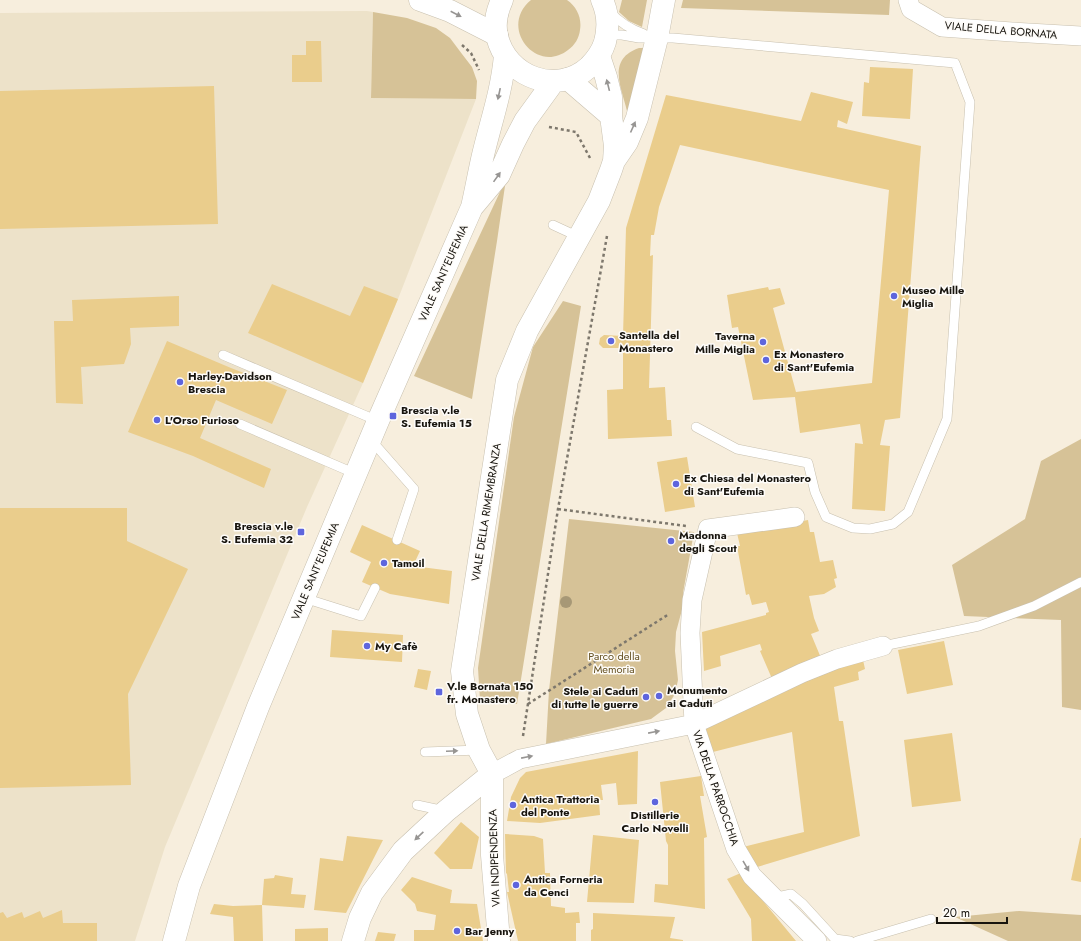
<svg xmlns="http://www.w3.org/2000/svg" width="1081" height="941" viewBox="0 0 1081 941" font-family="Jost,sans-serif">
<rect width="100%" height="100%" fill="#f7eedd"/>
<path fill="#ede2c9" d="M 367,11 L 373,12 L 371,98 L 476,99 L 398,299 L 363,383 L 307,507 L 165,847 L 135,941 L 0,941 L 0,13 Z"/>
<path fill="#d6c297" d="M 531,0 L 567,0 C 577,7 582,18 580,30 C 579,38 575,45 568,50 C 536,75 498,27 531,0 Z
M 622,0 L 647,0 L 642,27 L 629,21 L 619,12 Z
M 683,0 L 890,0 L 889,15 L 681,8 Z
M 373,12 L 407,18 L 436,28 L 450,38 L 462,54 L 472,67 L 477,81 L 476,99 L 371,98 Z
M 639,48 L 644,48 L 628,116 C 624,92 604,60 639,48 Z
M 506,179 L 497,241 L 472,399 L 414,376 Z
M 563,301 L 581,306 L 517,704 L 480,700 L 478,668 L 514,417 L 533,347 Z
M 1081,439 L 1081,710 L 1062,707 L 1061,620 L 964,616 L 952,565 L 1025,519 L 1041,461 Z
M 569,519 L 694,532 L 683,593 L 683,606 L 676,632 L 675,651 L 678,680 L 675,694 L 666,708 L 651,719 L 546,744 L 549,690 Z
M 1019,911 L 1081,915 L 1081,941 L 1008,941 L 955,917 Z"/>
<path fill="#eacd8c" d="M 306,41 L 321,41 L 322,82 L 292,82 L 292,55 L 306,55 Z
M 870,67 L 913,69 L 910,119 L 862,116 L 864,82 L 869,83 Z
M 214,86 L 218,224 L 0,229 L 0,91 Z
M 811,92 L 853,102 L 847,124 L 838,120 L 837,127 L 921,146 L 900,418 L 885,420 L 880,445 L 890,446 L 885,511 L 852,509 L 855,443 L 863,444 L 860,424 L 800,433 L 795,397 L 753,400 L 738,327 L 732,328 L 727,295 L 768,287 L 769,290 L 780,288 L 785,304 L 773,308 L 796,392 L 872,383 L 889,190 L 680,145 L 659,207 L 654,235 L 651,235 L 650,256 L 653,255 L 649,388 L 665,387 L 667,420 L 671,420 L 672,436 L 608,439 L 607,390 L 623,389 L 623,348 L 603,348 L 599,344 L 600,338 L 604,335 L 623,336 L 626,228 L 666,95 L 801,121 Z
M 272,284 L 350,316 L 364,286 L 398,299 L 363,383 L 248,333 Z
M 179,296 L 179,326 L 130,328 L 131,344 L 124,364 L 81,367 L 83,404 L 56,403 L 54,321 L 73,321 L 72,300 Z
M 167,341 L 231,368 L 287,390 L 272,424 L 216,400 L 200,438 L 271,469 L 264,488 L 193,456 L 128,432 Z
M 687,457 L 695,507 L 665,512 L 657,462 Z
M 0,508 L 127,508 L 127,541 L 188,569 L 128,694 L 131,785 L 0,788 Z
M 808,520 L 810,532 L 814,532 L 820,562 L 833,560 L 837,578 L 834,579 L 836,587 L 824,594 L 809,596 L 814,618 L 819,631 L 811,634 L 821,658 L 773,681 L 760,651 L 762,650 L 760,644 L 720,656 L 721,666 L 704,671 L 702,632 L 766,615 L 766,613 L 769,612 L 766,602 L 752,605 L 749,594 L 746,595 L 737,546 L 740,546 L 737,533 Z
M 362,525 L 420,551 L 413,566 L 452,571 L 449,604 L 390,594 L 362,582 L 371,562 L 350,552 Z
M 332,630 L 403,635 L 402,662 L 330,657 Z
M 944,641 L 953,685 L 907,694 L 898,650 Z
M 863,660 L 865,669 L 858,672 L 859,680 L 834,687 L 839,721 L 843,721 L 860,836 L 754,868 L 743,847 L 804,832 L 792,732 L 709,753 L 705,727 L 840,665 Z
M 418,669 L 431,671 L 427,690 L 414,687 Z
M 952,733 L 961,801 L 912,807 L 904,740 Z
M 638,751 L 637,804 L 618,805 L 616,783 L 601,785 L 603,800 L 599,800 L 600,815 L 540,823 L 507,821 L 511,797 L 520,778 L 526,772 Z
M 701,776 L 704,796 L 700,796 L 707,837 L 704,838 L 705,909 L 654,902 L 655,884 L 668,885 L 668,845 L 666,841 L 660,782 Z
M 461,822 L 479,837 L 472,869 L 450,869 L 434,853 Z
M 505,834 L 534,836 L 543,839 L 545,873 L 550,873 L 551,906 L 565,908 L 565,913 L 579,912 L 580,923 L 576,923 L 576,941 L 518,941 L 507,892 L 509,892 L 507,874 L 506,873 Z
M 593,835 L 639,840 L 634,903 L 587,902 Z
M 347,836 L 383,840 L 346,913 L 314,910 L 320,858 L 343,861 Z
M 1080,838 L 1081,838 L 1081,882 L 1071,880 Z
M 743,872 L 763,901 L 796,941 L 752,941 L 751,919 L 727,879 Z
M 275,875 L 293,878 L 291,894 L 306,895 L 304,908 L 262,905 L 264,879 L 274,878 Z
M 412,877 L 452,890 L 450,903 L 477,904 L 483,941 L 414,941 L 414,930 L 434,930 L 436,915 L 417,911 L 415,904 L 401,890 Z
M 214,904 L 233,906 L 262,905 L 263,941 L 234,941 L 233,917 L 210,914 Z
M 62,910 L 63,923 L 97,923 L 97,941 L 0,941 L 0,913 L 3,912 L 7,918 L 22,912 L 24,918 L 40,911 L 43,918 Z
M 593,913 L 675,917 L 670,938 L 683,940 L 683,941 L 591,941 L 591,930 L 593,929 Z
M 328,928 L 328,941 L 295,941 L 295,929 Z
M 378,932 L 396,934 L 394,941 L 375,941 Z"/>
<g fill="none" stroke-linecap="round" stroke-linejoin="round">
<defs>
<path id="service" d="M 610,12 C 620,23 630,29 644,34
M 607,35 L 622,35 L 639,38 L 673,38 L 955,63 L 970,102 L 947,419 L 908,512 L 893,524 L 870,529 L 853,528 L 826,517 L 815,492 L 808,463 L 737,449 L 696,427
M 553,225 L 579,237
M 223,355 L 378,421
M 240,424 L 356,474
M 371,440 L 414,489 L 397,540
M 304,598 L 361,616 L 375,588
M 883,646 L 979,626 L 1034,606 L 1081,582
M 425,752 L 479,750
M 417,805 L 445,811
M 773,898 L 791,894 L 803,904 L 835,939 L 850,941
M 857,941 L 931,919"/>
<path id="minor" d="M 908,0 L 911,9 L 942,27 L 1012,32 L 1081,36
M 795,517 L 708,529 L 692,600 L 690,633 L 694,724 L 736,849 L 752,876 L 817,941
M 492,774 L 520,759 L 694,724 L 802,673 L 837,659 L 883,646"/>
<path id="tertiary" d="M 420,0 L 450,11 L 497,35
M 568,79 L 611,116
M 614,161 L 627,142 L 637,118 L 657,38 L 664,0
M 353,941 L 360,918 L 372,893 L 403,851 L 446,811 L 492,774
M 499,941 L 492,855 L 492,774 L 479,750 L 467,714 L 462,671 L 507,380 L 527,331 L 599,201 L 611,170 L 614,161 L 615,146 L 611,116 L 611,97 L 606,77 L 599,56"/>
<path id="secondary" d="M 502,0 C 497,11 494,24 497,36 C 506,77 557,96 589,67 C 596,60 602,52 605,42 C 609,27 608,13 602,0
M 473,206 L 499,175 L 513,144 L 525,121 L 554,81
M 174,941 L 189,886 L 258,707 L 378,421 L 472,207 C 476,190 479,172 483,155 C 491,121 502,91 505,55"/>
</defs>
<use href="#service" stroke="#c8c0af" stroke-width="10"/>
<use href="#minor" stroke="#c8c0af" stroke-width="20"/>
<use href="#tertiary" stroke="#c8c0af" stroke-width="23"/>
<use href="#secondary" stroke="#c8c0af" stroke-width="23"/>
<path stroke="#7d776c" stroke-width="2.5" stroke-dasharray="3 3" stroke-linecap="butt" d="M 462,45 L 471,53 L 479,70
M 549,127 L 576,132 L 590,158
M 558,509 L 686,526
M 528,704 L 669,614
M 523,736 L 558,509 L 607,236"/>
<use href="#service" stroke="#fff" stroke-width="9"/>
<use href="#minor" stroke="#fff" stroke-width="19"/>
<use href="#tertiary" stroke="#fff" stroke-width="22"/>
<use href="#secondary" stroke="#fff" stroke-width="22"/>
</g>
<circle fill="#a79876" cx="566" cy="602" r="6"/>
<defs><path id="oneway-solid" d="M-6-.8H1V-3.2L6.5 0L1 3.2V.8H-6Z"/></defs>
<g fill="#979593">
<use href="#oneway-solid" transform="translate(456 14) rotate(27)"/>
<use href="#oneway-solid" transform="translate(608 85) rotate(-104)"/>
<use href="#oneway-solid" transform="translate(499 94) rotate(102)"/>
<use href="#oneway-solid" transform="translate(633 127) rotate(-66)"/>
<use href="#oneway-solid" transform="translate(497 177) rotate(-55)"/>
<use href="#oneway-solid" transform="translate(654 732) rotate(-11)"/>
<use href="#oneway-solid" transform="translate(452 751) rotate(-2)"/>
<use href="#oneway-solid" transform="translate(527 757) rotate(-11)"/>
<use href="#oneway-solid" transform="translate(419 836) rotate(137)"/>
<use href="#oneway-solid" transform="translate(746 866) rotate(60)"/>
</g>
<g fill="#5e65dd" stroke="#fefcf9" stroke-width="1.5">
<circle cx="894" cy="296" r="4"/>
<circle cx="611" cy="341" r="4"/>
<circle cx="763" cy="342" r="4"/>
<circle cx="766" cy="360" r="4"/>
<circle cx="180" cy="382" r="4"/>
<rect x="389" y="412" width="8" height="8" rx="2"/>
<circle cx="157" cy="420" r="4"/>
<circle cx="676" cy="484" r="4"/>
<rect x="297" y="528" width="8" height="8" rx="2"/>
<circle cx="671" cy="541" r="4"/>
<circle cx="384" cy="563" r="4"/>
<circle cx="367" cy="646" r="4"/>
<rect x="435" y="688" width="8" height="8" rx="2"/>
<circle cx="659" cy="696" r="4"/>
<circle cx="646" cy="697" r="4"/>
<circle cx="655" cy="802" r="4"/>
<circle cx="513" cy="805" r="4"/>
<circle cx="516" cy="885" r="4"/>
<circle cx="457" cy="931" r="4"/>
</g>
<g text-anchor="middle" dominant-baseline="central" stroke-width="3" stroke-linejoin="round" paint-order="stroke">
<g font-size="11" fill="#17140e" stroke="#fefcf9">
<text transform="translate(1001 30) rotate(5)">VIALE DELLA BORNATA</text>
<text transform="translate(443 273) rotate(-66)">VIALE SANT'EUFEMIA</text>
<text transform="translate(486 512) rotate(-81)">VIALE DELLA RIMEMBRANZA</text>
<text transform="translate(315 571) rotate(-67)">VIALE SANT'EUFEMIA</text>
<text transform="translate(716 788) rotate(71)">VIA DELLA PARROCCHIA</text>
<text transform="translate(494 858) rotate(-92)">VIA INDIPENDENZA</text>
</g>
<g font-size="11" font-weight="bold" fill="#17140e" stroke="#fefcf9" text-anchor="start">
<text x="902" y="290">Museo Mille<tspan x="902" dy="13">Miglia</tspan></text>
<text x="619" y="335">Santella del<tspan x="619" dy="13">Monastero</tspan></text>
<text x="755" y="336" text-anchor="end">Taverna<tspan x="755" dy="13">Mille Miglia</tspan></text>
<text x="774" y="354">Ex Monastero<tspan x="774" dy="13">di Sant'Eufemia</tspan></text>
<text x="188" y="376">Harley-Davidson<tspan x="188" dy="13">Brescia</tspan></text>
<text x="401" y="410">Brescia v.le<tspan x="401" dy="13">S. Eufemia 15</tspan></text>
<text x="165" y="420">L'Orso Furioso</text>
<text x="684" y="478">Ex Chiesa del Monastero<tspan x="684" dy="13">di Sant'Eufemia</tspan></text>
<text x="293" y="526" text-anchor="end">Brescia v.le<tspan x="293" dy="13">S. Eufemia 32</tspan></text>
<text x="679" y="535">Madonna<tspan x="679" dy="13">degli Scout</tspan></text>
<text x="392" y="563">Tamoil</text>
<text x="375" y="646">My Cafè</text>
<text x="447" y="686">V.le Bornata 150<tspan x="447" dy="13">fr. Monastero</tspan></text>
<text x="667" y="690">Monumento<tspan x="667" dy="13">ai Caduti</tspan></text>
<text x="638" y="691" text-anchor="end">Stele ai Caduti<tspan x="638" dy="13">di tutte le guerre</tspan></text>
<text x="521" y="799">Antica Trattoria<tspan x="521" dy="13">del Ponte</tspan></text>
<text x="655" y="815" text-anchor="middle">Distillerie<tspan x="655" dy="13">Carlo Novelli</tspan></text>
<text x="524" y="879">Antica Forneria<tspan x="524" dy="13">da Cenci</tspan></text>
<text x="465" y="931">Bar Jenny</text>
</g>
<g font-size="11" fill="#655121" stroke="#fefcf9">
<text x="614" y="656">Parco della<tspan x="614" dy="13">Memoria</tspan></text>
</g>
</g>
<path d="M937 917v6h70v-6" fill="none" stroke="#17140e" stroke-width="2"/>
<text x="943" y="917" font-size="12" fill="#17140e" stroke="#fefcf9" stroke-width="3" paint-order="stroke">20 m</text>
</svg>
